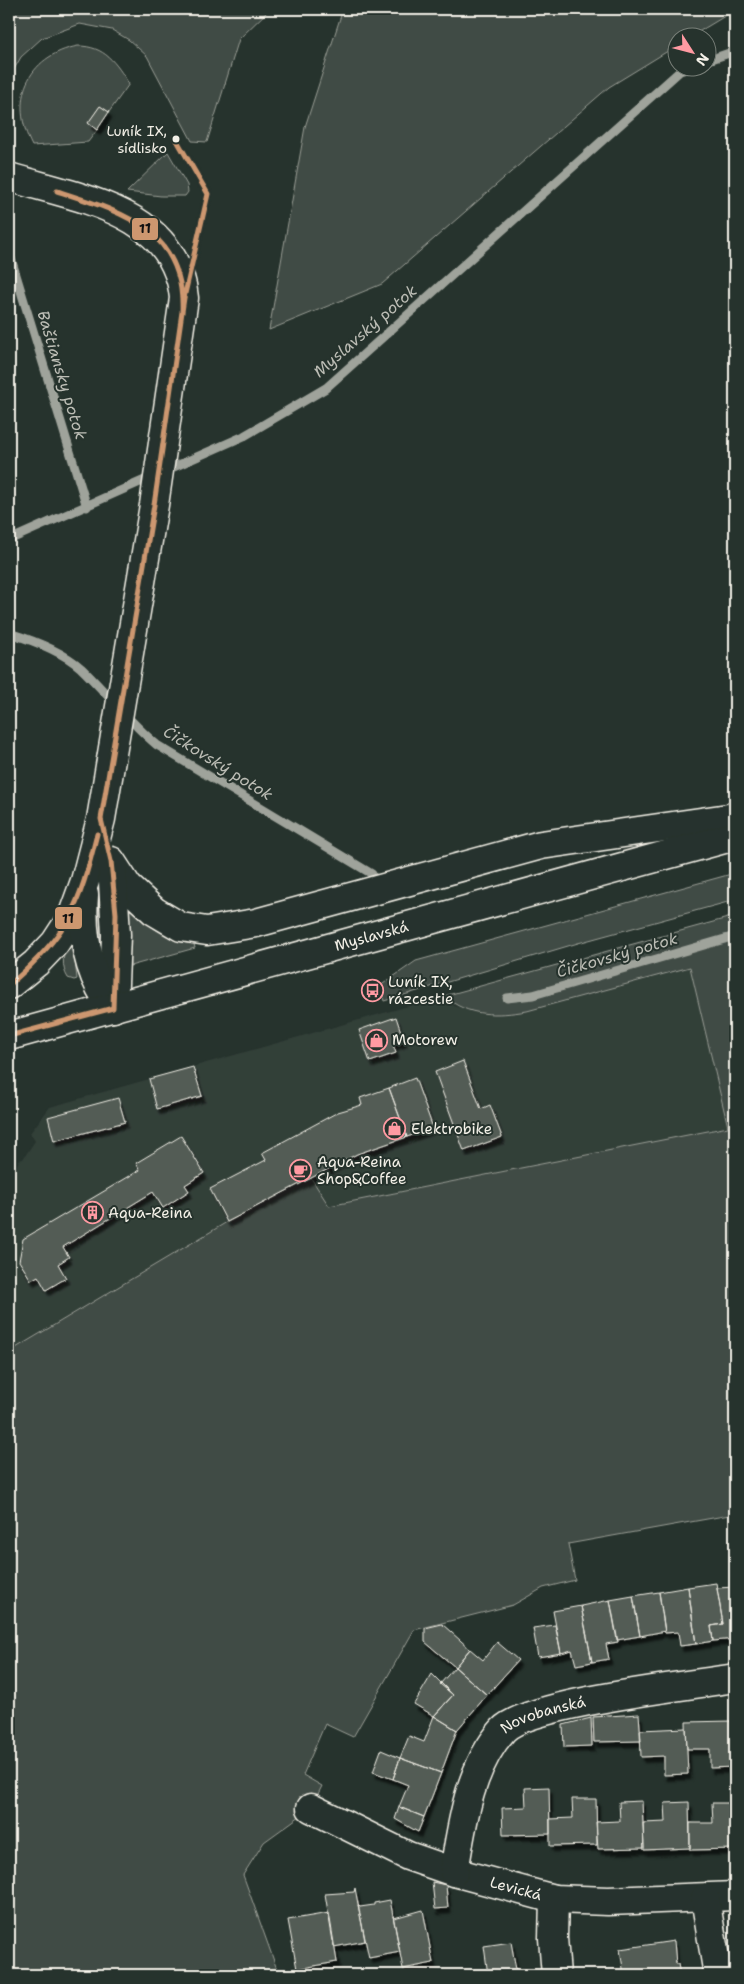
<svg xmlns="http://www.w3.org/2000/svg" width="744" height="1984" viewBox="0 0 744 1984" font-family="'Shantell Sans',sans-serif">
<defs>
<filter id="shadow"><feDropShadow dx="3" dy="5.5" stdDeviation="1" flood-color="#0009"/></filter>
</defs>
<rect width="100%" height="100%" fill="#26332d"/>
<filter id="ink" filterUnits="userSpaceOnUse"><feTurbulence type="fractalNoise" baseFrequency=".02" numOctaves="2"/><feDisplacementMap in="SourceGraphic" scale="10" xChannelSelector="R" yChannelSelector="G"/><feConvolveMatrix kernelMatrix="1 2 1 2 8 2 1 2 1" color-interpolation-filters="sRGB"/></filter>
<g filter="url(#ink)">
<path fill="#333f39" d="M 690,967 L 728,1127 L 328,1206 L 311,1179 L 227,1222 L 9,1352 L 9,1185 L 19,1160 L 23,1159 L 35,1141 L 30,1133 L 50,1107 L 444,996 L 454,1006 L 484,1014 L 505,1014 L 527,1011 Z"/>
<path fill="#414b45" stroke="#9a9e96" d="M 9,9 L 270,9 L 239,39 L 207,142 L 192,141 L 147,56 L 129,40 L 112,30 L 80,24 L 42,38 L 21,57 L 9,78 Z
M 343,9 L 735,9 L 735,10 L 690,37 L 676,38 L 676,46 L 609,87 L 382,284 L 269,330 L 305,127 Z
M 78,46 C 105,46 116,63 129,84 L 109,112 L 100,106 L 88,123 L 97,130 L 88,142 L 32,146 C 9,101 26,56 78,46 Z
M 168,152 L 187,185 L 188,192 L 185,196 L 161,196 L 127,192 Z
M 735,873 L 735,900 L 578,943 L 384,1001 L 380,986 L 416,961 Z
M 102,892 L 102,952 L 98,953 L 96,894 Z
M 131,910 C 147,925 171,943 194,944 L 195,948 L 130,966 L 127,912 Z
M 735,916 L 735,1514 L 568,1544 L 575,1580 L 543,1588 L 513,1605 L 414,1630 L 353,1737 L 325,1724 L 303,1775 L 322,1786 L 311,1808 L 264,1842 L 243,1875 L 279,1975 L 9,1975 L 9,1352 L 227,1222 L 311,1178 L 329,1206 L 728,1127 L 690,967 L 527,1011 C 497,1016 468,1017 444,996 Z
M 70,941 L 73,942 L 77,979 L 74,980 L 68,978 C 61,967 62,952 70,941 Z"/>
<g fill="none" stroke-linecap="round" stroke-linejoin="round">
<path stroke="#9fa39b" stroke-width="9" d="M 706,61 L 735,51
M 9,252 L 87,507
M 9,540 L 244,436 L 326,388 L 680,71 L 689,68
M 9,633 C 32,640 63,652 81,668 C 107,693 129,722 157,745 L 372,874
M 507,998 L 533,995 L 735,936"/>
</g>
<path fill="#525c55" stroke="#f4f1e8" filter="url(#shadow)" d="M 100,106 L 109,112 L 97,130 L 88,123 Z
M 396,1017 L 404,1041 L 393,1045 L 396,1053 L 370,1062 L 359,1030 Z
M 463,1061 L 481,1109 L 490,1105 L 502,1137 L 464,1151 L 435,1072 Z
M 193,1067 L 202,1096 L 157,1109 L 149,1079 Z
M 415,1078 L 433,1128 L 407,1137 L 389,1088 Z
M 389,1088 L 407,1137 L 357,1154 L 227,1222 L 210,1189 L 266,1160 L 262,1153 L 338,1112 L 362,1105 L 360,1098 Z
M 118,1098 L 125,1122 L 54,1141 L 48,1117 Z
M 181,1136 L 204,1173 L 185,1185 L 189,1191 L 163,1208 L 153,1192 L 63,1247 L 69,1257 L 58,1264 L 66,1278 L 46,1290 L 38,1276 L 31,1280 L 19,1261 L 23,1239 L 140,1170 L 136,1163 Z
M 716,1583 L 723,1624 L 711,1626 L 713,1641 L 696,1644 L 688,1587 Z
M 688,1587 L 696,1644 L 680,1646 L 678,1632 L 665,1633 L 659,1592 Z
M 735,1587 L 735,1639 L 713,1641 L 711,1626 L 723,1624 L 717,1588 Z
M 659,1592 L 665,1631 L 640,1636 L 633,1596 Z
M 633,1596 L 640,1636 L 617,1640 L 610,1600 Z
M 610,1600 L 618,1642 L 606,1644 L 609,1659 L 592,1662 L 581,1606 Z
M 581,1606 L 592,1662 L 576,1665 L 572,1650 L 561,1653 L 553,1611 Z
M 442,1624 L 470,1649 L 455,1667 L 425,1642 L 425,1628 Z
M 555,1625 L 561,1653 L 538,1657 L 533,1628 Z
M 497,1642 L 518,1660 L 487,1695 L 455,1667 L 470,1649 L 483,1660 Z
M 455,1667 L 487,1695 L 457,1730 L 434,1716 L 453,1695 L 440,1684 Z
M 432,1674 L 453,1695 L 434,1716 L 414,1704 Z
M 639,1714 L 641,1741 L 594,1742 L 593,1717 Z
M 434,1716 L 457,1730 L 441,1773 L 400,1758 L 409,1736 L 424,1742 Z
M 732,1716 L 735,1716 L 735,1743 L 733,1743 Z
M 591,1718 L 592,1746 L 564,1747 L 563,1725 Z
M 732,1721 L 734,1767 L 710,1768 L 710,1749 L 687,1749 L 686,1722 Z
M 686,1728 L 688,1774 L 664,1775 L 664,1756 L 641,1757 L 640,1730 Z
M 381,1750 L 400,1758 L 393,1779 L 373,1772 Z
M 400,1758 L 441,1773 L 424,1817 L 399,1807 L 408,1785 L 393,1779 Z
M 549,1787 L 550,1834 L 503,1835 L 502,1808 L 526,1807 L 525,1788 Z
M 572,1799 L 596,1799 L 597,1845 L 550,1846 L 550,1819 L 573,1818 Z
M 642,1801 L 644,1848 L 598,1849 L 596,1822 L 620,1821 L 619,1802 Z
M 689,1802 L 690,1848 L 644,1850 L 643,1823 L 666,1822 L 665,1803 Z
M 712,1803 L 735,1803 L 735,1849 L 690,1850 L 690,1823 L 713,1823 Z
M 399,1807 L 424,1817 L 418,1832 L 395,1819 Z
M 432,1882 L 446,1885 L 448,1908 L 435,1909 Z
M 355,1888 L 365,1941 L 334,1947 L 325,1894 L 354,1892 Z
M 390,1900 L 400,1952 L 369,1958 L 358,1905 L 360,1907 L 374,1905 L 374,1903 Z
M 423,1910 L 433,1963 L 403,1969 L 393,1916 L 394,1918 Z
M 329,1913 L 337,1962 L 297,1969 L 288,1920 Z
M 674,1941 L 676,1964 L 678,1964 L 680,1975 L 624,1975 L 620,1949 Z
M 511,1942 L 517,1975 L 488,1975 L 484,1946 Z"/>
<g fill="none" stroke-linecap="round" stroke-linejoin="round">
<defs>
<g id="minor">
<path d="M 9,177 C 77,198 176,210 184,298 L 154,505 L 101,819 L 85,881 L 72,917 L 55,943 L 36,963 L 9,985"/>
<path d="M 111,861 L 128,887 L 154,911 L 181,927 L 207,931 L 256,923 L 541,845 L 735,817"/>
<path d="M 112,864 L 116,935 L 113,1008"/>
<path d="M 84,895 C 81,936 88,975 113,1008"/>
<path id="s1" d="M 311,1808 L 408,1856 L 454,1872 L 554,1899 L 608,1901 L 735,1896"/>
<path id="s2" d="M 454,1872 C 462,1824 469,1768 503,1730 C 528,1703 692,1685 735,1678"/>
<path d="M 705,1898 L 718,1975"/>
<path d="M 554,1899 L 553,1938 L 556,1975"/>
</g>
<g id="tertiary">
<path id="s3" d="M 9,1036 L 735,836"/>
</g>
</defs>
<use href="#minor" stroke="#f4f1e8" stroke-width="31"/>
<use href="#tertiary" stroke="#f4f1e8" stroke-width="31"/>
<use href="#minor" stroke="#26332d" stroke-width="28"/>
<use href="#tertiary" stroke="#26332d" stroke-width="28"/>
<defs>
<path id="bus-1" d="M 57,191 C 122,212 186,230 182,313
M 9,985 C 68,935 79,907 97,834
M 9,1036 L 113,1008 L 116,914 L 111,861 L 101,819 L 154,505 L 184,298 L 208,194 L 175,137"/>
</defs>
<use href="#bus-1" stroke="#26332d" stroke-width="9"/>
<use href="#bus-1" stroke="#cd976f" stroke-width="5"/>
</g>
</g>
<defs>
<symbol id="bus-ring" viewBox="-11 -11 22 22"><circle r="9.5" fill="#26332d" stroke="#ff9aa2" stroke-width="1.5"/><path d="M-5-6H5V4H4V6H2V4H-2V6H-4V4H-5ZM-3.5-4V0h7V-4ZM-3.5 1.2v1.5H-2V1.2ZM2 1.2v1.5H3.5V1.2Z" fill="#ff9aa2"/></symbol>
<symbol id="shop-ring" viewBox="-11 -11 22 22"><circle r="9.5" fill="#26332d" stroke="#ff9aa2" stroke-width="1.5"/><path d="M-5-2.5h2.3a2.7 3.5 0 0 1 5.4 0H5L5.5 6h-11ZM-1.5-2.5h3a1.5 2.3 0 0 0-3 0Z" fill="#ff9aa2"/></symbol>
<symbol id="cafe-ring" viewBox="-11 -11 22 22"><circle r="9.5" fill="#26332d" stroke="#ff9aa2" stroke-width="1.5"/><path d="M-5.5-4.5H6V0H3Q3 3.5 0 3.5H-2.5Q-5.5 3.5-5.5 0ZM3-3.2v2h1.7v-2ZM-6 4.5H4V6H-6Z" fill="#ff9aa2"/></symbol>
<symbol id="building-ring" viewBox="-11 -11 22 22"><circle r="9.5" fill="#26332d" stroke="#ff9aa2" stroke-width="1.5"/><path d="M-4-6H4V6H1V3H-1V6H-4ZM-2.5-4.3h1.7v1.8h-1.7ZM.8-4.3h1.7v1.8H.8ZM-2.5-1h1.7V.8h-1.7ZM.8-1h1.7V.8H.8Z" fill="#ff9aa2"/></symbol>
</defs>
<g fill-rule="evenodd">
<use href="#bus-ring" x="360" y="978" width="25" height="25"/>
<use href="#shop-ring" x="364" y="1028" width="25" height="25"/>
<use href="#shop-ring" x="382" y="1116" width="25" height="25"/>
<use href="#cafe-ring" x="288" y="1158" width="25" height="25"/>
<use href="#building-ring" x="80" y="1200" width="25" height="25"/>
</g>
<circle fill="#f4f1e8" stroke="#26332d" stroke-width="2" cx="176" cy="139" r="4.5"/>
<g text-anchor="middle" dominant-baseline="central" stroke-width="4" stroke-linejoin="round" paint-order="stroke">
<g font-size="14" fill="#f4f1e8" stroke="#26332d" text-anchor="end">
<text x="167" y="131">Luník IX,<tspan x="167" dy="17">sídlisko</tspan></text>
</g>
<g font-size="15" fill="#f4f1e8" stroke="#26332d">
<text stroke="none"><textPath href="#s3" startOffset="376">Myslavská</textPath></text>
<text stroke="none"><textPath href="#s2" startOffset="196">Novobanská</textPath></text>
<text stroke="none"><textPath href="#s1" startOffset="221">Levická</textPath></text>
</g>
<g font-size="15" fill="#f4f1e8" stroke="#26332d" text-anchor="start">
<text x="388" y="982">Luník IX,<tspan x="388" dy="17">rázcestie</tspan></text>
<text x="392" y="1040">Motorew</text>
<text x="411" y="1129">Elektrobike</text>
<text x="317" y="1162">Aqua-Reina<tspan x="317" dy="17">Shop&amp;Coffee</tspan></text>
<text x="108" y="1213">Aqua-Reina</text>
</g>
<g font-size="16" font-style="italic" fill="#bcbdb5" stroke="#26332d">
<text transform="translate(365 331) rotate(-41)">Myslavský potok</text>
<text transform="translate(62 375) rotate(73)">Baštiansky potok</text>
<text transform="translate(218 763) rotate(32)">Čičkovský potok</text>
<text transform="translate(617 955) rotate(-16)">Čičkovský potok</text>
</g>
</g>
<g stroke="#26332d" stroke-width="2">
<rect x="131" y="217" width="28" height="24" rx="5" fill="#cd976f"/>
<rect x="54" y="906" width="29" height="24" rx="5" fill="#cd976f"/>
</g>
<g font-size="14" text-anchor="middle" font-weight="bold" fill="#111">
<text x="145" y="233">11</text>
<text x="68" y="923">11</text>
</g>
<rect width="744" height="1984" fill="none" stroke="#26332d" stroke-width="30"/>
<rect x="15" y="15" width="714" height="1954" fill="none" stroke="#f4f1e8" stroke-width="2" filter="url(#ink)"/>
<g transform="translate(692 52) rotate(126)"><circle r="24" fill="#26332d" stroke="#787f78"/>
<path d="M0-4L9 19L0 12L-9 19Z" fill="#ff9aa2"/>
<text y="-8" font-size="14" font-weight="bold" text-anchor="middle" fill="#f4f1e8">N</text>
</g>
</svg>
